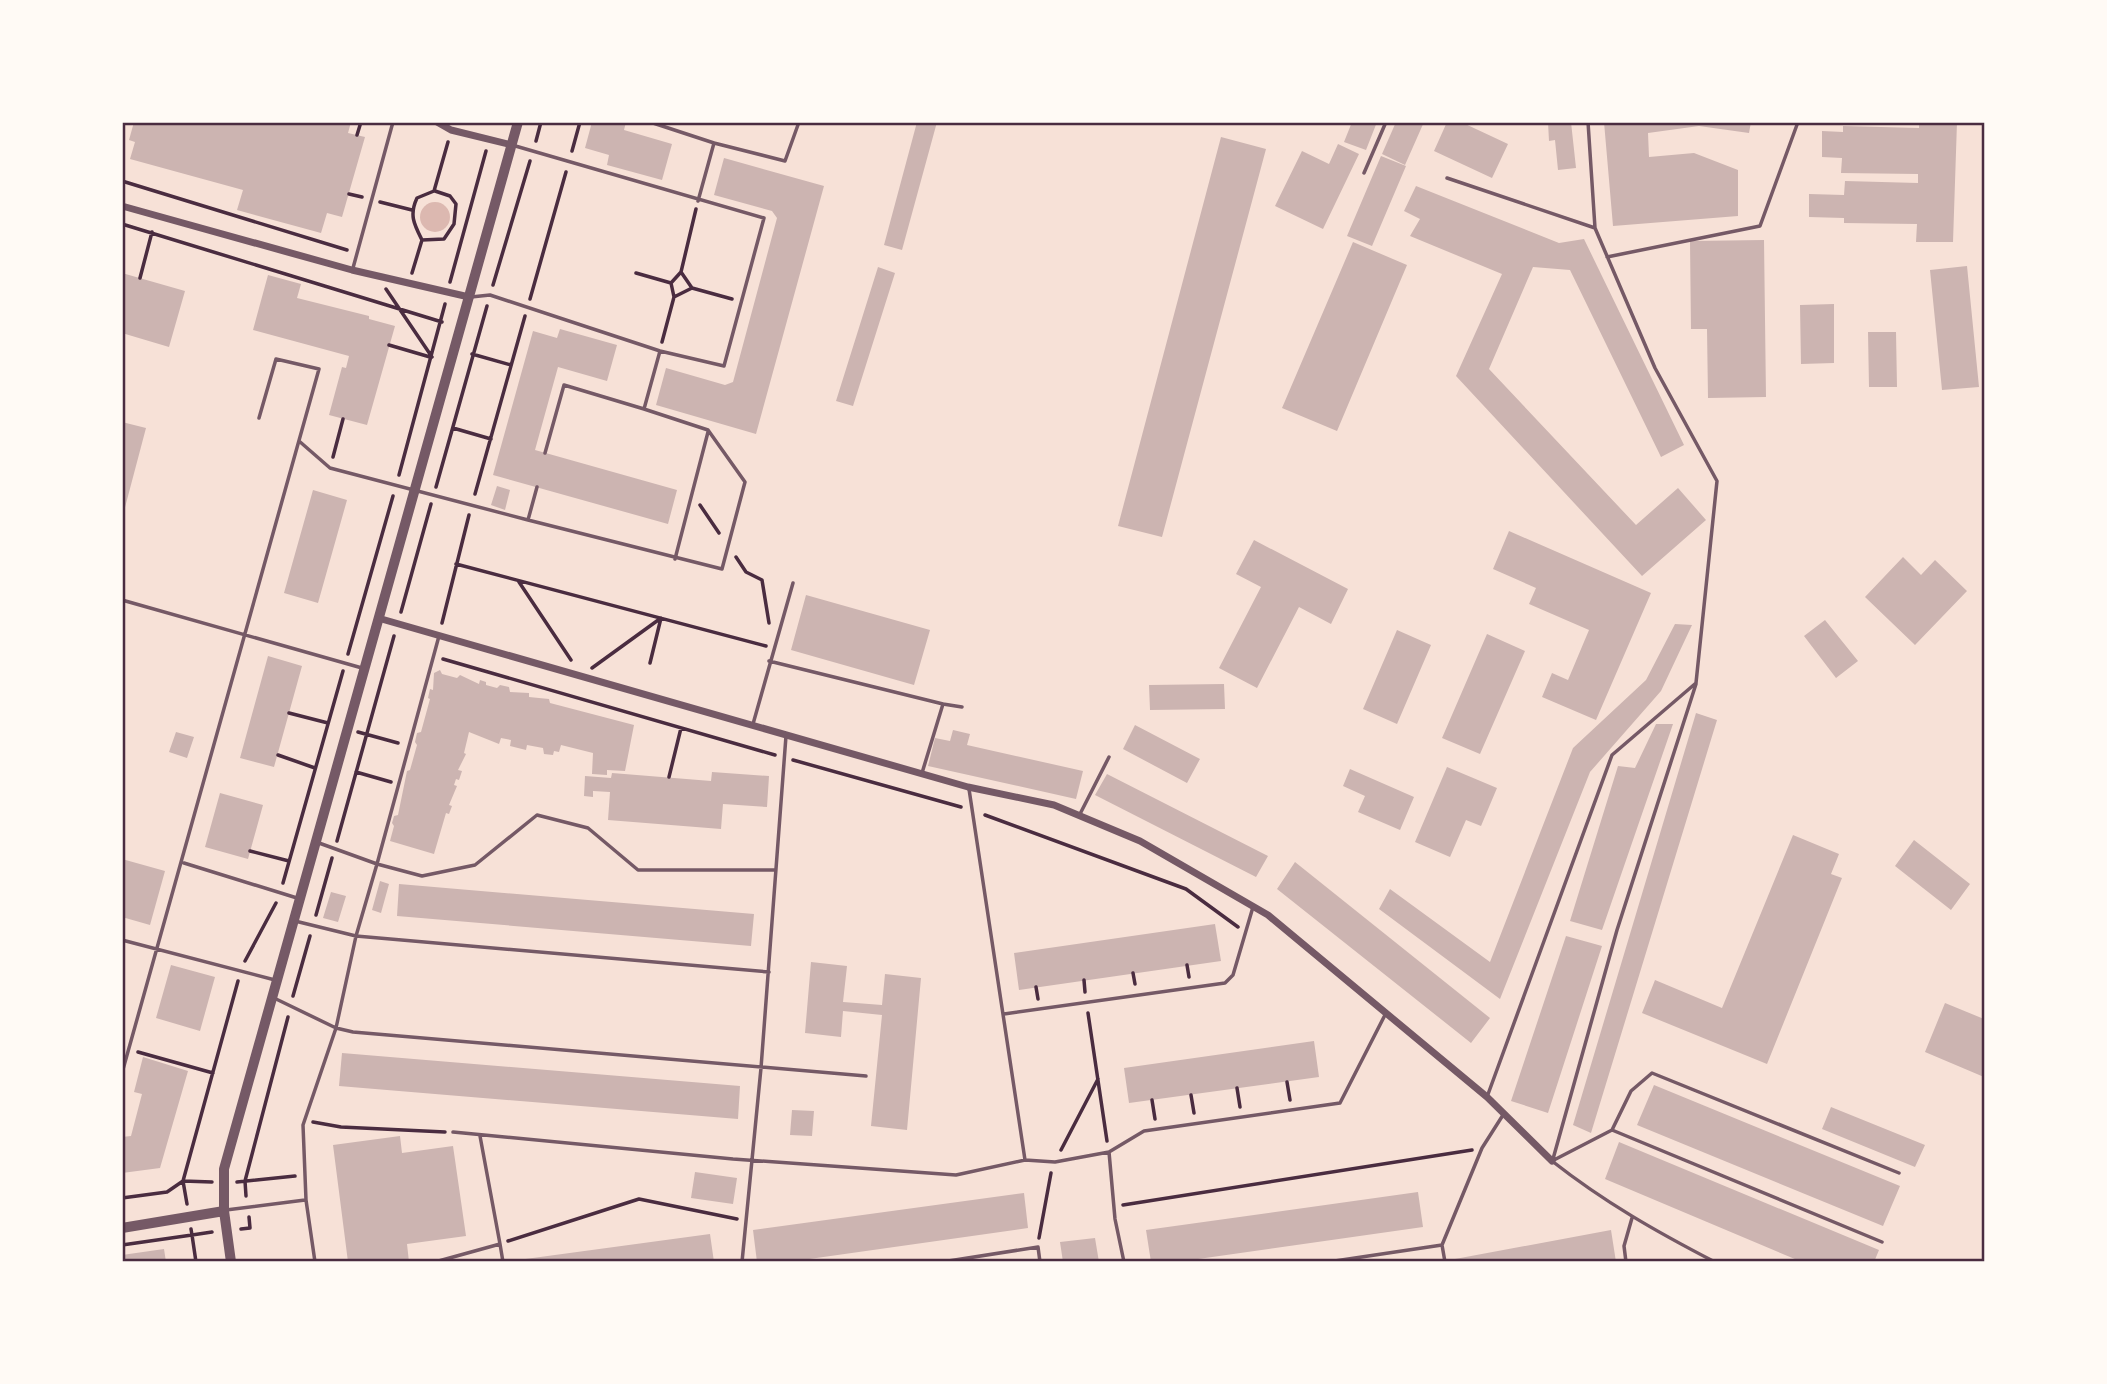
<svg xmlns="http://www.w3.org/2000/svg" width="2107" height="1384" viewBox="0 0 2107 1384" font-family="Overpass,sans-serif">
<rect width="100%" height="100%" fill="#f7e1d7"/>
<path fill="#dcb8b0" d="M420 217a15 15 0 1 1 30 0a15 15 0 1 1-30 0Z"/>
<path fill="#ccb4b1" d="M 134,122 L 351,122 L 348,133 L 365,137 L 342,217 L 327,213 L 321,233 L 237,210 L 243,190 L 130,159 L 135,142 L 129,140 Z
M 592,122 L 626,122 L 624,130 L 672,144 L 662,180 L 607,165 L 609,155 L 585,148 Z
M 917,122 L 937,122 L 902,250 L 884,245 Z
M 1352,122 L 1377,122 L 1366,150 L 1344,142 Z
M 1396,122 L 1424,122 L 1405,165 L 1382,154 Z
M 1447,122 L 1461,122 L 1508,144 L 1492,178 L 1434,151 Z
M 1548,122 L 1571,122 L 1576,168 L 1558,170 L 1555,140 L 1549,141 Z
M 1604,122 L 1751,122 L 1749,133 L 1699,126 L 1648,133 L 1649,157 L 1694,153 L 1738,170 L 1738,216 L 1613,226 Z
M 1919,122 L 1957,122 L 1953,242 L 1916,242 L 1917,224 L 1844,223 L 1844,218 L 1809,217 L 1809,194 L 1844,195 L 1845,181 L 1918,183 L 1918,174 L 1841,173 L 1842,158 L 1822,157 L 1822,131 L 1843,132 L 1843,126 L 1919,128 Z
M 1221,137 L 1266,149 L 1162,537 L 1118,526 Z
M 1338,144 L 1359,154 L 1323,229 L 1275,206 L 1302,151 L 1329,164 Z
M 1381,156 L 1406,166 L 1372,246 L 1347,236 Z
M 724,158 L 824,186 L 756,434 L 656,405 L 666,368 L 725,385 L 733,382 L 777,218 L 772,211 L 714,195 Z
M 1416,186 L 1559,243 L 1584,239 L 1684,445 L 1661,457 L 1570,270 L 1533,267 L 1489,369 L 1636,525 L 1678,488 L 1706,520 L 1642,576 L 1456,376 L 1502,274 L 1410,236 L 1420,219 L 1404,211 Z
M 1764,240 L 1766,397 L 1708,398 L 1707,329 L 1691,329 L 1690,241 Z
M 1353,242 L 1407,265 L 1337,431 L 1282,408 Z
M 1967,266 L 1979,387 L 1942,390 L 1930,270 Z
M 878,267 L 895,273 L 853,406 L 836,401 Z
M 122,273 L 185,291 L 169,347 L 122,333 Z
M 268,275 L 301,284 L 297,298 L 369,316 L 369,319 L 395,326 L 367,425 L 329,415 L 342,367 L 346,368 L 349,356 L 253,330 Z
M 1834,304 L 1834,363 L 1801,364 L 1800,305 Z
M 560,329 L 617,345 L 607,381 L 558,367 L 535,450 L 677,490 L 668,524 L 493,475 L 533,331 L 557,338 Z
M 1868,332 L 1896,332 L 1897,387 L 1869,387 Z
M 122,422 L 146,428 L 123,515 L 122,515 Z
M 497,486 L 510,490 L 505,510 L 491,505 Z
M 313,490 L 347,500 L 318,603 L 284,593 Z
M 1509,531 L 1651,593 L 1596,720 L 1542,697 L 1552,673 L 1568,680 L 1589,630 L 1529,604 L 1536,588 L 1493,569 Z
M 1254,540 L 1348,589 L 1331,624 L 1299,607 L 1257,688 L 1219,668 L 1261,587 L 1236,574 Z
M 1903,557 L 1921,575 L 1935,560 L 1967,591 L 1915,645 L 1865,597 Z
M 806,595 L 930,630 L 914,685 L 791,650 Z
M 1825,620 L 1858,661 L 1836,678 L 1804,636 Z
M 1675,624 L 1692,625 L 1661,691 L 1590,772 L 1500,999 L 1379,909 L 1390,889 L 1490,962 L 1573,748 L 1646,680 Z
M 1397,630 L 1431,645 L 1397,724 L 1363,709 Z
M 1487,634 L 1525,651 L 1480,754 L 1442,738 Z
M 268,656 L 302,666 L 274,767 L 240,758 Z
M 440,670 L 442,674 L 457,678 L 460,675 L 479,684 L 480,680 L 486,682 L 486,685 L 497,688 L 500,685 L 509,687 L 510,692 L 529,693 L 529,697 L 549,699 L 550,703 L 634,725 L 625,771 L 607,770 L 607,775 L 592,774 L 593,753 L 561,745 L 559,752 L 554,751 L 553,755 L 544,754 L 543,748 L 527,745 L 526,750 L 510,746 L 511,740 L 501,738 L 499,744 L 469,732 L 464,753 L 466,754 L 458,770 L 462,771 L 459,780 L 456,779 L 454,785 L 457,786 L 449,805 L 452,806 L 449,814 L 446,813 L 434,854 L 390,841 L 394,826 L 392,823 L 394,816 L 398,815 L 407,771 L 410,770 L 417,745 L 415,742 L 417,733 L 421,732 L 430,699 L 428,698 L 430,689 L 433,690 L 434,673 Z
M 1224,684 L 1225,709 L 1150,710 L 1149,685 Z
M 1696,713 L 1717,720 L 1591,1133 L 1573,1125 Z
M 1656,724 L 1673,724 L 1602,930 L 1570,921 L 1618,766 L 1635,768 Z
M 1135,725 L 1200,759 L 1187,783 L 1123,749 Z
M 953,730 L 970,734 L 967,745 L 1083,771 L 1076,799 L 928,766 L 935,738 L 950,741 Z
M 176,732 L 194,737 L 187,758 L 169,752 Z
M 1447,767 L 1497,788 L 1481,826 L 1466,820 L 1450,857 L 1415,842 Z
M 1350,769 L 1414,797 L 1400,830 L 1358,812 L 1365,796 L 1343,786 Z
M 712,772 L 769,776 L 767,807 L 723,804 L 721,829 L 608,820 L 610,792 L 593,791 L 593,797 L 584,796 L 585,776 L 611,778 L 612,773 L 711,781 Z
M 1107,774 L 1268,856 L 1256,877 L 1095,795 Z
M 220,793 L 263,805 L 248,859 L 205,847 Z
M 1793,835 L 1839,854 L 1831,874 L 1842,878 L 1767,1064 L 1642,1013 L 1655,980 L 1722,1008 Z
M 1914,840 L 1970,884 L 1951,910 L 1895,866 Z
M 122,859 L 165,871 L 150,925 L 122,917 Z
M 1295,862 L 1490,1018 L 1471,1043 L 1277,889 Z
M 380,881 L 389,884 L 381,913 L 372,910 Z
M 399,884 L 754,914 L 751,946 L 397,916 Z
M 331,892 L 346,896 L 338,922 L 323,918 Z
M 1215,924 L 1221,961 L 1019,990 L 1014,953 Z
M 1566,936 L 1602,946 L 1548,1113 L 1511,1101 Z
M 811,962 L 847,966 L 843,1002 L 882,1005 L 885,974 L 921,978 L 907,1130 L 871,1126 L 882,1015 L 843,1011 L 841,1037 L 805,1033 Z
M 171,965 L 215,977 L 200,1031 L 156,1018 Z
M 1945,1003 L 1984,1019 L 1984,1077 L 1925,1052 Z
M 1314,1041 L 1319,1077 L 1129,1103 L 1124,1068 Z
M 342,1053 L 740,1086 L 738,1119 L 339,1086 Z
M 143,1057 L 188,1071 L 160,1168 L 122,1173 L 122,1137 L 131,1136 L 142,1094 L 134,1092 Z
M 1654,1085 L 1900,1186 L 1883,1226 L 1637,1125 Z
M 1831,1107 L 1925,1145 L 1915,1167 L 1822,1129 Z
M 792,1110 L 814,1111 L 812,1136 L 790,1135 Z
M 400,1136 L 402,1153 L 453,1146 L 466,1236 L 407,1244 L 409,1262 L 348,1262 L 333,1145 Z
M 1619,1142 L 1879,1250 L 1874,1262 L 1802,1262 L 1605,1179 Z
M 695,1172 L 737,1178 L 733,1204 L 691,1198 Z
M 1418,1192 L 1423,1227 L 1177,1262 L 1151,1262 L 1146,1230 Z
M 1024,1193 L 1028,1228 L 788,1262 L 757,1262 L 753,1230 Z
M 1611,1230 L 1616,1262 L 1456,1262 L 1455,1259 Z
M 710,1234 L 714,1262 L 518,1262 L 518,1260 Z
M 1095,1238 L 1099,1262 L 1063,1262 L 1060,1242 Z
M 164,1249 L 166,1262 L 122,1262 L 122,1255 Z"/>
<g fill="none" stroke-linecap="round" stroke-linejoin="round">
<path stroke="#4a2c40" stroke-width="3.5" d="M 357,135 L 361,122
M 536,141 L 541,122
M 572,151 L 580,122
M 122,181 L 347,250
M 349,194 L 362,197
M 380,202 L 412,210
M 122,224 L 442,322
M 422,240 L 444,239 L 454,224 L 456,204 L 450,196 L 435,191
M 681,272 L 692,288
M 412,273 L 422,240 C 414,224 409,215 417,198 L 434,191 L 448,142
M 636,273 L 671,283
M 140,278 L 152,232
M 450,282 L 486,151
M 493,285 L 530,161
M 386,289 L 432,357
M 674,297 L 692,288 L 732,299
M 530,299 L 566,172
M 662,342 L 674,297 L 671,283 L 681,272 L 696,209
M 389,345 L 430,357
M 472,354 L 511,365
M 453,428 L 491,439
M 333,457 L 343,419
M 399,475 L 445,304
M 436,487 L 487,306
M 475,494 L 525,316
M 700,505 L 719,533
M 736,557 L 746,572 L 762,580 L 769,623
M 456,564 L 766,646
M 519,582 L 571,660
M 401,612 L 431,504
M 442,623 L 469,515
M 348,654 L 393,496
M 443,659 L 775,755
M 592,668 L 661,618 L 650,663
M 289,713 L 328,723
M 358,732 L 398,743
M 278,755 L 315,768
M 793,760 L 961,807
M 356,772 L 391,782
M 669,777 L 681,728
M 985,815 L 1186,889 L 1238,927
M 337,841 L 394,636
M 250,851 L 289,861
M 283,883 L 343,671
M 316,915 L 332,858
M 245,961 L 276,903
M 1187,965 L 1189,977
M 1133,973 L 1135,984
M 1084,980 L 1085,992
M 1036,987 L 1038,999
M 293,996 L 310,936
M 1088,1013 L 1107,1141
M 138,1052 L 213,1073
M 1287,1082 L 1290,1100
M 1237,1088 L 1240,1107
M 1191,1095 L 1194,1113
M 1152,1100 L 1155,1119
M 313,1122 L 341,1127 L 445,1132
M 1061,1150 L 1098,1079
M 237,1182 L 295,1176
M 246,1196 L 245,1181 L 288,1017
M 122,1198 L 167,1192 L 183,1181 L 238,981
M 187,1204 L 183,1181 L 212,1182
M 1123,1205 L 1472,1150
M 191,1229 L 192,1235 L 212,1232
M 241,1229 L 250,1228 L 249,1217
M 1039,1238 L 1051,1173
M 508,1241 L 639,1199 L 737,1219
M 122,1245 L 192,1235 L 196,1262"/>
<path stroke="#755966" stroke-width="3.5" d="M 650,122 L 714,143 L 698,201
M 714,143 L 785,161 L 799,122
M 1364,173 L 1386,122
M 1447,178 L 1595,228
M 1607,257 L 1760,226 L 1798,122
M 353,268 L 393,122
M 471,297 L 490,295 L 660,351 L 724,366 L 764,218 L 512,145
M 299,441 L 330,468 L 528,520 L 537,487
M 545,453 L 564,385 L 644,409 L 660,351
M 528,520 L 722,569 L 745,482 L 708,430 L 644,409
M 675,559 L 708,432
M 122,600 L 362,668
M 769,661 L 943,704
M 753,724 L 793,583
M 922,773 L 943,704 L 962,707
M 969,789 L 1025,1160
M 1080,814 L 1109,757
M 319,843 L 377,864 L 439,636
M 184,863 L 297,898
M 295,921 L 356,936 L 336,1028 L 353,1032 L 866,1076
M 122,940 L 275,980
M 769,972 L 356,936 L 377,864 L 422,876 L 475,865 L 537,815 L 588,828 L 638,870 L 776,870
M 274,998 L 336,1028 L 303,1125 L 306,1200 L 315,1262
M 1004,1014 L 1225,983 L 1233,975 L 1253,907
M 122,1073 L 319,369 L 276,359 L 259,418
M 1487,1097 L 1612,755 L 1696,683 L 1717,481 L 1655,368 L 1595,228 L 1588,122
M 1612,1130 L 1631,1091 L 1652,1073 L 1899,1173
M 453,1132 L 733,1159 L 956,1175 L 1025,1160 L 1055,1162 L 1109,1152 L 1144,1131 L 1340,1103 L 1386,1013
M 1109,1152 L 1115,1219 L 1124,1262
M 1553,1159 L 1617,930 L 1696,684
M 1552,1161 L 1612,1130 L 1882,1242
M 1552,1161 C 1604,1202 1657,1232 1715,1262
M 226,1210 L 305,1200
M 500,1244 L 503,1262
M 1442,1245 L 1445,1262
M 435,1262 L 500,1244 L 480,1136
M 742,1262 L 761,1068 L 786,736
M 942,1262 L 1038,1247 L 1040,1262
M 1328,1262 L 1442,1245 L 1482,1148 L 1503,1115
M 1626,1262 L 1624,1246 L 1632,1218"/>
<path stroke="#755966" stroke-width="7" d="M 437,122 L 451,130 L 512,145
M 122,206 L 352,270 L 469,297
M 378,618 L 968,787 L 1054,805 L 1140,841 L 1268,915 L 1487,1097 L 1552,1161"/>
<path stroke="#755966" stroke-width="10" d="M 122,1228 L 224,1211
M 231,1262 L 224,1211 L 224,1169 L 518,122"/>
</g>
<rect width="2107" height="1384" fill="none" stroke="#fffaf5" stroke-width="248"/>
<rect x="124" y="124" width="1859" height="1136" fill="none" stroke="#4a2c40" stroke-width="2.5"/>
</svg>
